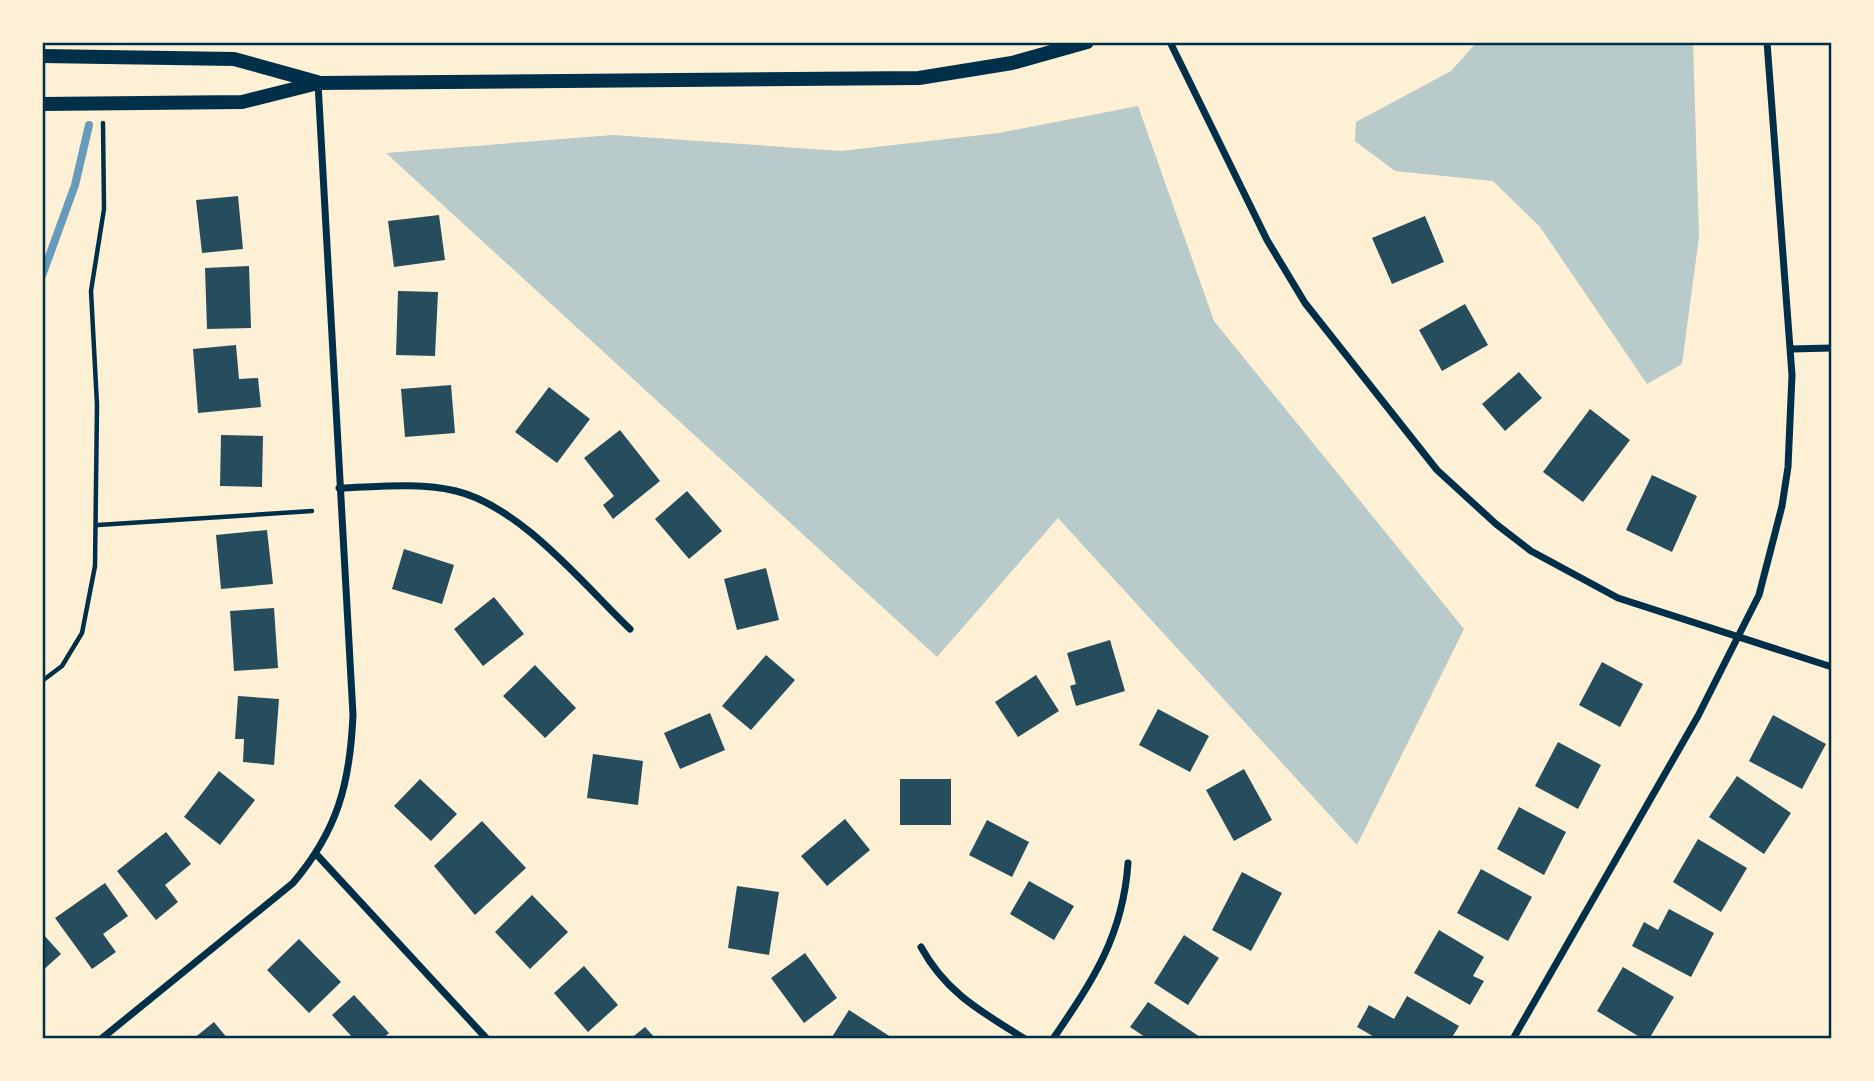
<svg xmlns="http://www.w3.org/2000/svg" width="1874" height="1081" viewBox="0 0 1874 1081" font-family="'Titillium Web',sans-serif">
<rect width="100%" height="100%" fill="#fdf0d5"/>
<path fill="#b9caca" d="M 1477,42 L 1693,42 L 1699,237 L 1682,364 L 1647,384 L 1540,227 L 1493,181 L 1395,171 L 1355,141 L 1356,122 L 1451,71 Z
M 1138,106 L 1214,321 L 1464,629 L 1357,845 L 1058,518 L 937,657 L 386,153 L 613,135 L 841,151 L 999,133 Z"/>
<g fill="none" stroke-linecap="round" stroke-linejoin="round">
<path stroke="#669bbc" stroke-width="8" d="M 42,276 L 75,185 L 89,125"/>
</g>
<path fill="#264d5e" d="M 238,196 L 243,249 L 202,253 L 196,200 Z
M 439,215 L 445,260 L 394,267 L 388,221 Z
M 1425,216 L 1444,262 L 1392,284 L 1372,238 Z
M 249,266 L 251,328 L 207,329 L 205,268 Z
M 398,291 L 438,292 L 435,356 L 396,355 Z
M 1465,304 L 1488,345 L 1442,371 L 1419,330 Z
M 236,345 L 239,379 L 258,378 L 261,407 L 198,413 L 193,349 Z
M 1519,372 L 1542,398 L 1505,431 L 1482,404 Z
M 451,385 L 455,433 L 405,437 L 401,389 Z
M 549,387 L 590,419 L 557,463 L 515,432 Z
M 1590,409 L 1630,440 L 1583,502 L 1543,472 Z
M 620,430 L 660,481 L 613,519 L 603,505 L 614,496 L 584,458 Z
M 221,435 L 263,436 L 262,487 L 220,486 Z
M 1652,475 L 1697,496 L 1672,552 L 1626,530 Z
M 687,491 L 722,531 L 689,559 L 655,519 Z
M 267,530 L 273,584 L 221,589 L 216,535 Z
M 404,549 L 454,565 L 442,604 L 392,589 Z
M 766,568 L 779,620 L 737,630 L 724,579 Z
M 494,597 L 524,634 L 483,666 L 454,629 Z
M 274,608 L 278,668 L 234,671 L 230,611 Z
M 1110,640 L 1125,691 L 1076,706 L 1070,686 L 1076,684 L 1067,653 Z
M 766,655 L 795,680 L 751,730 L 722,706 Z
M 1602,662 L 1643,684 L 1620,727 L 1579,705 Z
M 535,665 L 576,708 L 545,738 L 503,696 Z
M 1036,675 L 1059,711 L 1018,737 L 995,702 Z
M 238,696 L 279,699 L 274,765 L 243,762 L 244,739 L 235,739 Z
M 1158,709 L 1209,736 L 1190,772 L 1139,745 Z
M 710,713 L 725,750 L 680,769 L 664,733 Z
M 1773,715 L 1826,744 L 1802,789 L 1749,761 Z
M 1558,742 L 1601,765 L 1578,809 L 1535,786 Z
M 593,754 L 643,761 L 638,805 L 587,798 Z
M 1244,769 L 1272,820 L 1234,841 L 1206,790 Z
M 219,771 L 255,800 L 220,845 L 184,817 Z
M 1737,776 L 1791,813 L 1764,854 L 1709,817 Z
M 420,779 L 457,814 L 431,841 L 394,806 Z
M 900,779 L 951,779 L 951,825 L 900,825 Z
M 1519,807 L 1566,832 L 1544,875 L 1497,849 Z
M 845,819 L 870,850 L 827,886 L 801,856 Z
M 987,820 L 1029,842 L 1012,877 L 969,855 Z
M 482,821 L 526,868 L 475,915 L 434,866 Z
M 166,832 L 191,864 L 165,885 L 178,902 L 156,920 L 117,871 Z
M 1698,839 L 1747,868 L 1721,912 L 1673,882 Z
M 1481,869 L 1532,897 L 1508,941 L 1457,913 Z
M 1242,872 L 1282,893 L 1251,951 L 1212,930 Z
M 1029,881 L 1074,906 L 1054,940 L 1010,914 Z
M 105,883 L 128,916 L 103,934 L 116,952 L 92,969 L 55,918 Z
M 737,886 L 779,892 L 769,955 L 728,948 Z
M 532,895 L 568,932 L 530,969 L 495,932 Z
M 1669,909 L 1714,933 L 1691,977 L 1632,946 L 1644,922 L 1658,930 Z
M 1439,930 L 1484,957 L 1473,976 L 1484,981 L 1470,1005 L 1414,973 Z
M 42,933 L 61,954 L 42,971 Z
M 1184,935 L 1219,958 L 1188,1005 L 1154,983 Z
M 299,939 L 341,982 L 309,1013 L 267,970 Z
M 805,953 L 837,998 L 804,1023 L 771,978 Z
M 584,966 L 618,1005 L 588,1032 L 554,993 Z
M 1623,967 L 1674,997 L 1649,1039 L 1643,1039 L 1597,1011 Z
M 354,995 L 389,1033 L 382,1039 L 354,1039 L 332,1015 Z
M 1407,996 L 1459,1026 L 1451,1039 L 1378,1039 L 1357,1027 L 1369,1005 L 1394,1019 Z
M 1148,1002 L 1203,1039 L 1148,1039 L 1130,1027 Z
M 849,1010 L 894,1039 L 835,1039 L 832,1037 Z
M 214,1022 L 228,1039 L 193,1039 Z
M 645,1027 L 656,1039 L 630,1039 Z"/>
<g fill="none" stroke-linecap="round" stroke-linejoin="round">
<path stroke="#003049" stroke-width="4.5" d="M 98,525 L 312,511
M 42,681 L 62,666 L 82,633 L 95,566 L 97,405 L 91,291 L 104,209 L 103,123"/>
<path stroke="#003049" stroke-width="7" d="M 1170,42 L 1267,240 L 1305,303 L 1437,470 L 1496,524 L 1531,551 L 1618,598 L 1832,667
M 1791,349 L 1832,348
M 339,488 C 377,487 418,482 456,491 C 521,507 582,583 630,629
M 317,855 L 487,1039
M 921,947 C 946,993 982,1012 1025,1039
M 101,1039 L 293,883 C 338,830 350,783 353,715 L 318,83
M 1053,1039 C 1093,980 1123,936 1128,863
M 1513,1039 L 1698,716 L 1759,595 L 1782,506 L 1788,467 L 1792,375 L 1767,42"/>
<path stroke="#003049" stroke-width="14" d="M 42,56 L 234,59 L 317,82
M 42,104 L 242,102 L 318,83 L 919,78 L 1012,63 L 1087,42"/>
</g>
<rect width="1874" height="1081" fill="none" stroke="#fdf0d5" stroke-width="88"/>
<rect x="44" y="44" width="1786" height="993" fill="none" stroke="#003049" stroke-width="2.5"/>
</svg>
